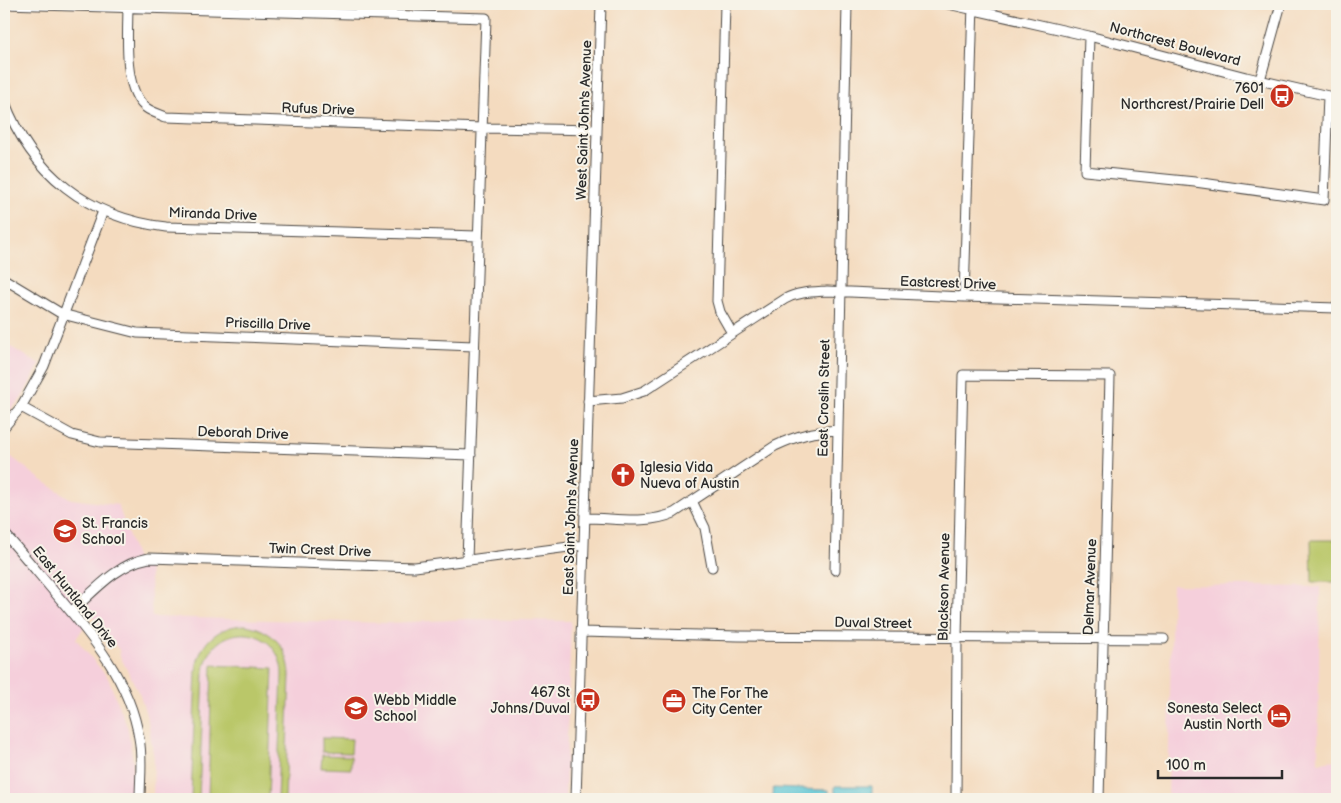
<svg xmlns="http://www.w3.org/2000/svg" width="1341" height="803" viewBox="0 0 1341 803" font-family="'Balsamiq Sans',sans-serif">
<rect width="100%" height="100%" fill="#f7f3e8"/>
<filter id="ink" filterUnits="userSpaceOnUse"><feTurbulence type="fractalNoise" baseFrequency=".02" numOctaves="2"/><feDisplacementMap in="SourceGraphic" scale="10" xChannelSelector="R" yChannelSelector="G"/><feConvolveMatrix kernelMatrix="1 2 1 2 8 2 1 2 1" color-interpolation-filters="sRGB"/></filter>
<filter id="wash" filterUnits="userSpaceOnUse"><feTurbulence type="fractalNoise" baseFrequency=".0096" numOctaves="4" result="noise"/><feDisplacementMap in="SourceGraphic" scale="20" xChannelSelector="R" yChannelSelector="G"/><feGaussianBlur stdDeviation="1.12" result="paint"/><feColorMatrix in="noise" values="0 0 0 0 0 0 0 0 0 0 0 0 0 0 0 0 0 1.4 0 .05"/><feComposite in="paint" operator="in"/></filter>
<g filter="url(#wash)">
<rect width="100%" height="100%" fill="#f4dbbf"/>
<path fill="#f5cfdb" d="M 4,343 L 40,364 L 21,399 L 4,416 Z
M 4,451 L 40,479 L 71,499 L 118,505 L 137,560 L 149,558 L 152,617 L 388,623 L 468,619 L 571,621 L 565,799 L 153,799 L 154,759 L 148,721 L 140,695 L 120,656 L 119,650 L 92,615 L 76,639 L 108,678 L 128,729 L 133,762 L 131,799 L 4,799 Z
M 1172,585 L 1320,587 L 1318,762 L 1337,760 L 1337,799 L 1168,799 Z"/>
<path fill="#bac769" stroke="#72794a" d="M 1311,540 L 1337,540 L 1337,582 L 1312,582 Z
M 245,625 C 272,629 289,648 290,675 L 285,799 L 277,799 L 282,674 C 280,623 211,619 204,671 L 199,799 L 191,799 L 196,670 C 199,643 218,626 245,625 Z
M 212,665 L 273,668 L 268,799 L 208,799 Z
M 322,738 L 352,739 L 351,753 L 322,752 Z
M 322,755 L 351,756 L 351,769 L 321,768 Z"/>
<path fill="#5ac5d4" stroke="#427880" d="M 835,786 L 872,786 L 872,799 L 835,799 Z
M 773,788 L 829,790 L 829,799 L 772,799 Z"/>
</g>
<g filter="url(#ink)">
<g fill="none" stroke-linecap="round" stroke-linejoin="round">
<defs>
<path id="minor" d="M 4,4 L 486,18 L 467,560
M 128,4 C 128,32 123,83 142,104 C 147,111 159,114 166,117 L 482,128 L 597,130
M 725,4 L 717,301 L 720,312 L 732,333
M 948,4 L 1089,36 L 1246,77 L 1337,98
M 1089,36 L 1085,171 L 1195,182 L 1324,200 L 1328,96
M 1260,80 L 1281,4
M 4,100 C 31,173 88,218 166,227 L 478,236
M 4,279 L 62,314 L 137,333 L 474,346
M 964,297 L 973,4
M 588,401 L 622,398 L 644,391 L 785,299 C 798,292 812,292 827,291 L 964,297 L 1337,308
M 21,407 L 72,435 L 100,442 L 471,455
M 4,427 L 21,407 L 44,366 L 103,211
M 692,501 L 705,528 L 712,567
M 585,518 C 615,518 646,525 674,513 L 775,446 C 798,435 812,432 837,430
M 4,533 C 22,553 39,574 56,594 C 92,636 130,681 139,738 C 143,758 140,779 140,799
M 835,570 L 847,4
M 71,612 C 95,590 117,564 149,558 L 415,567 L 584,545
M 581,632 L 738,636 L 1164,639
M 576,799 L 601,4
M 956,799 L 957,638 L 963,375 L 1110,376 L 1099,799"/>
</defs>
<use href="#minor" stroke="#494541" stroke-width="11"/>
<use href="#minor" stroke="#fff" stroke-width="9"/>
</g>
</g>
<defs>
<symbol id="bus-disc" viewBox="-11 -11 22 22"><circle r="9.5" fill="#c8321e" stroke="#f7f3e8"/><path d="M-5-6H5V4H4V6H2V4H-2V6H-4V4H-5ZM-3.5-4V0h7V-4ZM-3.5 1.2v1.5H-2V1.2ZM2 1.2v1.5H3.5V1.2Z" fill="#fff"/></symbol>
<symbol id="church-disc" viewBox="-11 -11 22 22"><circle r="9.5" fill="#c8321e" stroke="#f7f3e8"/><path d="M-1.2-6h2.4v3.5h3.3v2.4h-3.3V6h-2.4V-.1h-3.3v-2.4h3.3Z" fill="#fff"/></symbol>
<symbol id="school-disc" viewBox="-11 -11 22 22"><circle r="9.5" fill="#c8321e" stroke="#f7f3e8"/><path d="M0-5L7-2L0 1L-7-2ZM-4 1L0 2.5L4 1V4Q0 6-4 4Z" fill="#fff"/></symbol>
<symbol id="office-disc" viewBox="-11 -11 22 22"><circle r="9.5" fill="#c8321e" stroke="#f7f3e8"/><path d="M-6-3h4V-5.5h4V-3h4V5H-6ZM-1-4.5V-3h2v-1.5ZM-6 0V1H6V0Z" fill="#fff"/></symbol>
<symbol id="hotel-disc" viewBox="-11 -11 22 22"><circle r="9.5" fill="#c8321e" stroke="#f7f3e8"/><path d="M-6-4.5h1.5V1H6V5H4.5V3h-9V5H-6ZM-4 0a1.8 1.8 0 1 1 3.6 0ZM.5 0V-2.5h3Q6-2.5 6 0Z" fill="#fff"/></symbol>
</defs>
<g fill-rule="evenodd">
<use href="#bus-disc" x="1268" y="82" width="28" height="28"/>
<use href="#church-disc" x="609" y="461" width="28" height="28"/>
<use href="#school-disc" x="51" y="517" width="28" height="28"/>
<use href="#bus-disc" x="574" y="686" width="28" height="28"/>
<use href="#office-disc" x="660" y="687" width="28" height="28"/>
<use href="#school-disc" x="342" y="694" width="28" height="28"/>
<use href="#hotel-disc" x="1265" y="702" width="28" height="28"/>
</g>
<g text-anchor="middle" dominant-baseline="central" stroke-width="4" stroke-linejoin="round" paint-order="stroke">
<g font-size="14" fill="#2b2b2b" stroke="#f7f3e8">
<text transform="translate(1175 44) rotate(15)">Northcrest Boulevard</text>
<text transform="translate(318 109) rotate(2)">Rufus Drive</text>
<text transform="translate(584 120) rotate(-88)">West Saint John's Avenue</text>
<text transform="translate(213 214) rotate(2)">Miranda Drive</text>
<text transform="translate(948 283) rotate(2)">Eastcrest Drive</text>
<text transform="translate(268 324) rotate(2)">Priscilla Drive</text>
<text transform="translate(824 398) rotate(-89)">East Croslin Street</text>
<text transform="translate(243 433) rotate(2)">Deborah Drive</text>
<text transform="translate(571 517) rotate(-88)">East Saint John's Avenue</text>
<text transform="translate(320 550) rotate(2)">Twin Crest Drive</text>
<text transform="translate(944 587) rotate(-89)">Blackson Avenue</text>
<text transform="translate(1090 587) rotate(-88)">Delmar Avenue</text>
<text transform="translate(75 597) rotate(51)">East Huntland Drive</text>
<text transform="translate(873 623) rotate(1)">Duval Street</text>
</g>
<g font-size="14" fill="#2b2b2b" stroke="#f7f3e8" text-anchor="start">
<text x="1264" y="88" text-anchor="end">7601<tspan x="1264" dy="16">Northcrest/Prairie Dell</tspan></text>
<text x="640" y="467">Iglesia Vida<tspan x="640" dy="16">Nueva of Austin</tspan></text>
<text x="82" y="523">St. Francis<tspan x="82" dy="16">School</tspan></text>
<text x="570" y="692" text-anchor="end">467 St<tspan x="570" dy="16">Johns/Duval</tspan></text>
<text x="692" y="693">The For The<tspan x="692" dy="16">City Center</tspan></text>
<text x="374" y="700">Webb Middle<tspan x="374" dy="16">School</tspan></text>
<text x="1262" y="708" text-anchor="end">Sonesta Select<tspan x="1262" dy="16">Austin North</tspan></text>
</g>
</g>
<rect width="1341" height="803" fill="none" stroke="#f7f3e8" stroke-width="20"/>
<path d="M1158 770v8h124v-8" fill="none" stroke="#2b2b2b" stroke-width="2.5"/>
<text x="1166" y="770" font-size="15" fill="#2b2b2b" stroke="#f7f3e8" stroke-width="4" paint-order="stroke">100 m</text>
</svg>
